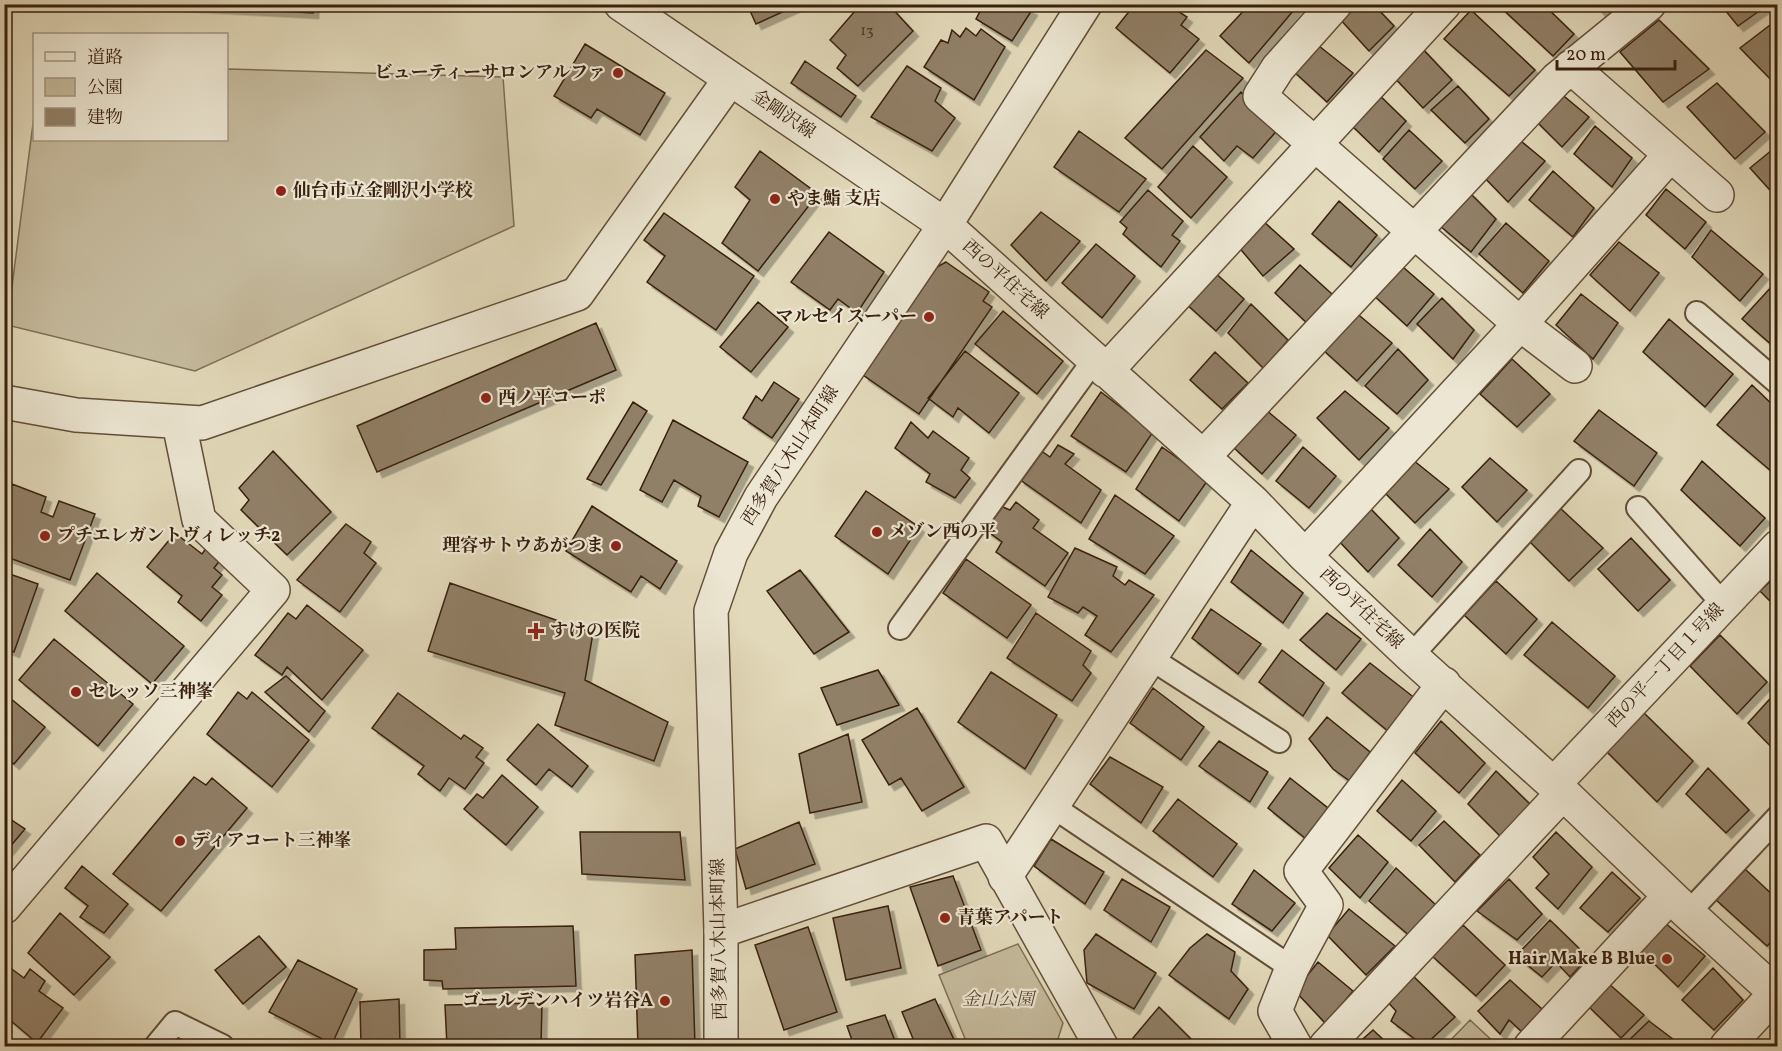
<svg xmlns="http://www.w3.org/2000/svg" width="1782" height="1051" viewBox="0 0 1782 1051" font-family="Vollkorn,'Noto Serif JP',serif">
<defs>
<filter id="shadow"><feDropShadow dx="5.5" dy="5.5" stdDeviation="0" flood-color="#0004"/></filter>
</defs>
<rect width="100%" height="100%" fill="#e2d9ba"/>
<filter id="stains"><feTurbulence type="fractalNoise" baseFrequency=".00333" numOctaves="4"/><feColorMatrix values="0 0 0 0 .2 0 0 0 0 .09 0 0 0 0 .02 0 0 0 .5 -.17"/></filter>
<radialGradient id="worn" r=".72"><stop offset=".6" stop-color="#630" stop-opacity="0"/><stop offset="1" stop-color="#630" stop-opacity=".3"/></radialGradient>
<path fill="#c5ba9d" stroke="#7f6d56" stroke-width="1.5" d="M 227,69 L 503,77 L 514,226 L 195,371 L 7,325 L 34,116 L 34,140 L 226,140 Z
M 1018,944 L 1063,1023 L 1056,1045 L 968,1046 L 939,975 Z
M 1470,1020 L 1498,1046 L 1445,1046 Z"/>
<path fill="#918067" stroke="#39200e" stroke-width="1.5" filter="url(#shadow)" d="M 142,4 L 314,4 L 313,13 Z
M 747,4 L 800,4 L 756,24 Z
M 861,4 L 888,4 L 913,31 L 858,86 L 837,68 L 846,55 L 830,40 Z
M 984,4 L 1020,4 L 1032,10 L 1012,41 L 976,19 Z
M 1135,4 L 1167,4 L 1187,17 L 1181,25 L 1199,39 L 1170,73 L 1116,28 Z
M 1250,4 L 1299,4 L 1249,63 L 1220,36 Z
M 1354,4 L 1373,4 L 1394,26 L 1369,51 L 1339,18 Z
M 1497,4 L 1543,4 L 1574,34 L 1553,56 Z
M 1594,4 L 1608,4 L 1600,11 Z
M 1720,4 L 1769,4 L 1738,26 Z
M 1471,10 L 1535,70 L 1509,96 L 1444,39 Z
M 1778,19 L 1778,87 L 1740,48 Z
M 1659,20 L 1709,69 L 1663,102 L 1620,52 Z
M 966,28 L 976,36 L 981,29 L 1005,47 L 974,100 L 924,67 L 941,40 L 948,43 L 952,30 L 960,37 Z
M 1314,42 L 1353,73 L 1327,102 L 1292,70 Z
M 585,44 L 665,93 L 640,135 L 597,109 L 591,118 L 554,96 Z
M 1419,45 L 1452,80 L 1423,108 L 1390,73 Z
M 1206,50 L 1243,78 L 1162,169 L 1125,138 Z
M 805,61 L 856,96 L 841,117 L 791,83 Z
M 907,66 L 941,88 L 935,101 L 955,118 L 932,151 L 871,117 Z
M 1717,83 L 1765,132 L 1735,159 L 1687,107 Z
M 1458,86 L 1489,119 L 1465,143 L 1431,110 Z
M 1375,91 L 1406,121 L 1379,152 L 1347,121 Z
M 1241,92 L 1280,127 L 1253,158 L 1237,146 L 1224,161 L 1200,137 Z
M 1559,92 L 1589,117 L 1562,147 L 1534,119 Z
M 1595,126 L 1632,158 L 1612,187 L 1574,154 Z
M 1409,130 L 1442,161 L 1415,189 L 1383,159 Z
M 1079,131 L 1146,179 L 1119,212 L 1054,167 Z
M 1516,137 L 1545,161 L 1508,202 L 1480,173 Z
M 1778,145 L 1778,199 L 1750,168 Z
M 1193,146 L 1227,177 L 1191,218 L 1158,187 Z
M 760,151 L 818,194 L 758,271 L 722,243 L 750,200 L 735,187 Z
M 1553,171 L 1594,208 L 1573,237 L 1529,200 Z
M 1666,189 L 1706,222 L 1685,249 L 1646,215 Z
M 1148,190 L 1183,221 L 1172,235 L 1180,241 L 1161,267 L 1123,234 L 1127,228 L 1120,222 Z
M 1469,192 L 1496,219 L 1471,252 L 1440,226 Z
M 1339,201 L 1377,235 L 1351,267 L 1312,234 Z
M 1041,212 L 1080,241 L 1046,281 L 1011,245 Z
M 664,213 L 754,276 L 716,330 L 647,282 L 665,256 L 644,240 Z
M 1263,221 L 1294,249 L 1263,276 L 1237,245 Z
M 1506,223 L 1549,261 L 1523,293 L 1479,254 Z
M 1711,230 L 1763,274 L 1740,301 L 1692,257 Z
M 829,232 L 884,272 L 857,313 L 838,299 L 830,310 L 791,282 Z
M 1619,242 L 1659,273 L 1630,311 L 1590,275 Z
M 1096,244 L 1135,276 L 1102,318 L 1062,283 Z
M 1396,261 L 1434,294 L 1407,326 L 1370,292 Z
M 946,262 L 989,292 L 983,301 L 992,307 L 919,414 L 863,375 L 937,267 Z
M 1300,265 L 1333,295 L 1309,325 L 1275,293 Z
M 1212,270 L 1244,299 L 1216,331 L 1183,301 Z
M 1773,285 L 1778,289 L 1778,342 L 1773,346 L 1742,319 Z
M 1581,294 L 1618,323 L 1593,359 L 1556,325 Z
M 1442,298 L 1474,330 L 1453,359 L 1417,324 Z
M 758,302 L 788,327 L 751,372 L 720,347 Z
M 1251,304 L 1288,340 L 1264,369 L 1228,333 Z
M 1003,311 L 1063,361 L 1037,394 L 975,344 Z
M 1354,311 L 1392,343 L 1357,381 L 1321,348 Z
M 1669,319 L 1733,374 L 1705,407 L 1643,352 Z
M 596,323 L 616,370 L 377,472 L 357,426 Z
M 1398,349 L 1428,380 L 1397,414 L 1365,386 Z
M 965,351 L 1019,393 L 989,433 L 958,408 L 953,417 L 928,398 Z
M 1215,352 L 1248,383 L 1222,409 L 1190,380 Z
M 1512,359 L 1550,394 L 1517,427 L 1480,394 Z
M 774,382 L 799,399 L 772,438 L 743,418 L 756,396 L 762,401 Z
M 1752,385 L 1778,410 L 1778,477 L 1717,425 Z
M 1345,391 L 1389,428 L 1359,460 L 1317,418 Z
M 1101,392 L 1153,432 L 1126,472 L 1071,436 Z
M 633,402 L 647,411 L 601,485 L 587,479 Z
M 1266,410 L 1296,435 L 1262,474 L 1232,446 Z
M 1599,410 L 1657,453 L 1634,486 L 1574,441 Z
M 673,420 L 748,462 L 719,517 L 698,506 L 701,496 L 674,480 L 662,502 L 640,490 Z
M 911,422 L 928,438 L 933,431 L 969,458 L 961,470 L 970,478 L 955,498 L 926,482 L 930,474 L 895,448 Z
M 1058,445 L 1074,454 L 1065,464 L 1101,490 L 1081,523 L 1019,479 L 1040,450 L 1050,457 Z
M 1162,447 L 1208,480 L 1179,521 L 1136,489 Z
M 1303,447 L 1336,476 L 1309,508 L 1276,481 Z
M 273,451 L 331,512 L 287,555 L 241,510 L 249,500 L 239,488 Z
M 1490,458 L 1527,490 L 1497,522 L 1462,487 Z
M 1413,460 L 1449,489 L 1415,523 L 1384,492 Z
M 1702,461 L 1765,518 L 1740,546 L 1681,490 Z
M 12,484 L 46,497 L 41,512 L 53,517 L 59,501 L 95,514 L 70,580 L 4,556 L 4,506 Z
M 866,491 L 919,527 L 888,574 L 835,536 Z
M 1115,495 L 1174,536 L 1145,574 L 1089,539 Z
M 1016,502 L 1039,520 L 1033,528 L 1068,553 L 1045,586 L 996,552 L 1002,542 L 983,528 L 998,505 L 1010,510 Z
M 1367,505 L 1399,538 L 1368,572 L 1337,539 Z
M 592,506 L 677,561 L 660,589 L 641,576 L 631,592 L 566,551 Z
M 1559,507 L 1603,548 L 1569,581 L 1529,541 Z
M 346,524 L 371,542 L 364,553 L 376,563 L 340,612 L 297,580 Z
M 1430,529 L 1462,562 L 1432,597 L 1398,565 Z
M 175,533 L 202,554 L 207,547 L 221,559 L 214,568 L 222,575 L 212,587 L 222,595 L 201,621 L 178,602 L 182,596 L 147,567 Z
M 1631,538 L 1670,580 L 1638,611 L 1598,569 Z
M 1075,548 L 1117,567 L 1113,576 L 1125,585 L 1129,580 L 1154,595 L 1111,652 L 1085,635 L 1097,616 L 1083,607 L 1078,613 L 1048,597 Z
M 1251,550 L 1303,593 L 1283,623 L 1231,582 Z
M 966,559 L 1031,605 L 1007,638 L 943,593 Z
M 800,570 L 849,632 L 814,654 L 767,591 Z
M 4,572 L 38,584 L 14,652 L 4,648 Z
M 97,573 L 184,646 L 152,684 L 65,611 Z
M 1778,574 L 1778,609 L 1760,591 Z
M 1496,581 L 1537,619 L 1506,654 L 1464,615 Z
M 450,583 L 593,633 L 585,680 L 668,722 L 654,761 L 555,725 L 565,693 L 428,651 Z
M 307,605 L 363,650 L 322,700 L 287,667 L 282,675 L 255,655 L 288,613 L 296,619 Z
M 1211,609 L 1261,644 L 1238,674 L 1192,638 Z
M 1036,613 L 1091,651 L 1083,665 L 1091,673 L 1072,701 L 1007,658 Z
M 1327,613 L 1361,639 L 1336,670 L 1300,640 Z
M 1552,622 L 1615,676 L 1588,708 L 1524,655 Z
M 1720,635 L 1767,682 L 1737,714 L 1690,666 Z
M 54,639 L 133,704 L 98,746 L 19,680 Z
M 1282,650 L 1324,683 L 1303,716 L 1259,682 Z
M 1370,663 L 1416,699 L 1389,732 L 1342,693 Z
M 878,670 L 899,705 L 837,725 L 821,688 Z
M 991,672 L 1057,715 L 1025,769 L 958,722 Z
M 286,676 L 325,711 L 309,732 L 265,692 Z
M 1153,688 L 1204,727 L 1181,760 L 1130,723 Z
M 1778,690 L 1778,754 L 1748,723 Z
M 238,692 L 247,699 L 252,692 L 309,740 L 272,787 L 207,734 Z
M 4,693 L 45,727 L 14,764 L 4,756 Z
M 398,693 L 461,739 L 464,735 L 483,748 L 476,757 L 484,763 L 465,789 L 449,778 L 440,791 L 418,774 L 424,766 L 372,728 Z
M 917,708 L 964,787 L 922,811 L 901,778 L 889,785 L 862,740 Z
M 1643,712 L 1693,761 L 1657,802 L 1604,749 Z
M 1327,717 L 1370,752 L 1351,782 L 1333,769 L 1309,739 Z
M 1441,721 L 1485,763 L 1459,793 L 1415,753 Z
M 538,724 L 588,766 L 572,787 L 549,769 L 536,785 L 507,760 Z
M 848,734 L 862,802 L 810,813 L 799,754 Z
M 1219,741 L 1268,772 L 1250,802 L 1199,766 Z
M 1110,757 L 1163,787 L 1141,823 L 1090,784 Z
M 1708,768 L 1749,810 L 1726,833 L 1686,794 Z
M 1496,771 L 1532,806 L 1502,838 L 1468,804 Z
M 502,775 L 538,807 L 506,845 L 464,809 L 477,794 L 483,798 Z
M 194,777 L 206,785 L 212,778 L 247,808 L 161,911 L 113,874 Z
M 1290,778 L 1328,808 L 1306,839 L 1268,808 Z
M 1402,780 L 1436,811 L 1411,841 L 1377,811 Z
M 1178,799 L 1237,844 L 1213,877 L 1153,831 Z
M 4,815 L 25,829 L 4,854 Z
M 1444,821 L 1480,855 L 1455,882 L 1419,845 Z
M 799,822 L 815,864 L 746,889 L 735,849 Z
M 580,832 L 680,832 L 685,880 L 582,874 Z
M 1556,832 L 1592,867 L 1558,909 L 1536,888 L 1549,874 L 1533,857 Z
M 1358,835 L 1388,862 L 1360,898 L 1329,868 Z
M 1051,839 L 1104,872 L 1085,904 L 1034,866 Z
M 82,866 L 128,904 L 104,933 L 80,917 L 88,906 L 65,888 Z
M 1396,868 L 1437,906 L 1412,938 L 1369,901 Z
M 1745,869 L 1778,900 L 1778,935 L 1767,946 L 1715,899 Z
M 1254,870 L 1295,903 L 1272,931 L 1232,904 Z
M 1612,872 L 1640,898 L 1608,932 L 1580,908 Z
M 953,876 L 981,950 L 938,966 L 910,887 Z
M 1122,879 L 1170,907 L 1151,942 L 1104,910 Z
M 1509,879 L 1542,914 L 1517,940 L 1477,911 Z
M 888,906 L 901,968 L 846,980 L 833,918 Z
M 1349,909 L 1395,946 L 1366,975 L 1327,935 Z
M 60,913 L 110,957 L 74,995 L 28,953 Z
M 1550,920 L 1588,957 L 1570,977 L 1556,962 L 1542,977 L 1516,956 Z
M 1665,923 L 1705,956 L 1678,987 L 1640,950 Z
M 1463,925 L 1505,965 L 1476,996 L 1432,956 Z
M 573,926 L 576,986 L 443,989 L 442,981 L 424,980 L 424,950 L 456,949 L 455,928 Z
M 808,927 L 837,1012 L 784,1030 L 755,945 Z
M 1096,934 L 1156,973 L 1134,1009 L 1087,983 L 1084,950 Z
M 1207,934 L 1235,952 L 1231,971 L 1248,989 L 1229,1019 L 1169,975 L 1190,948 Z
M 259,936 L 286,967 L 243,1004 L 215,970 Z
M 692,950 L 695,1046 L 638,1046 L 635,955 Z
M 298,960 L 357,989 L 332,1044 L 269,1012 Z
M 1318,962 L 1353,991 L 1326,1024 L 1295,991 Z
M 5,964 L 24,978 L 30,969 L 45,981 L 39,991 L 63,1008 L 37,1043 L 4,1015 Z
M 1713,968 L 1743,1000 L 1714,1030 L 1682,1000 Z
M 1411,974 L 1455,1017 L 1424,1046 L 1391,1021 L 1396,1011 L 1386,1000 Z
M 1510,980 L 1542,1009 L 1523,1033 L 1509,1020 L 1500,1034 L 1478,1011 Z
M 1608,983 L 1644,1015 L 1621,1038 L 1589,1007 Z
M 399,999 L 400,1046 L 361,1046 L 360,1002 Z
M 935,999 L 957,1046 L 916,1046 L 902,1012 Z
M 542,1003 L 541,1046 L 447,1046 L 445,1005 Z
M 1159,1007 L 1198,1046 L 1140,1046 L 1133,1038 Z
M 885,1015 L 897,1046 L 854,1046 L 847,1026 Z
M 1649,1021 L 1682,1046 L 1631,1046 L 1627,1042 Z
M 1373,1030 L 1390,1046 L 1355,1046 Z
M 4,1036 L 12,1043 L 9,1046 L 4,1046 Z"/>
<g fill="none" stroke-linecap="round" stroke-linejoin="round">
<defs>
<path id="service" d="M 1697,313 L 1778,383
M 1638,508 L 1724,605
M 900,628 L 1094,360
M 1411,656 L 1579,471
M 1150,658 L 1279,741
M 1052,806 L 1292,968
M 1688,913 L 1778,817
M 156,1046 L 175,1023 L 222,1046"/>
<path id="minor" d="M 1335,4 L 1278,68 L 1260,96 L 1520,324 L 1575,366
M 1571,67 L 1717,195
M 945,225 L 1253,502 L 1305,556 L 1411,656 L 1563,793 L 1688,913 L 1778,995
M 1106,371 L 1444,4
M 4,402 L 76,415 L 202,423 L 577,294 L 730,79
M 1203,457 L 1557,79 L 1649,4
M 1306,555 L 1520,324 L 1670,155
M 1554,784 L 1778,547
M 1005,877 L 1253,502
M 4,907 L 273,590 L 199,520 L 179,423
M 721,931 L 986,841 L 1101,1046
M 1295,1046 L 1275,1011 L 1292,968 L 1326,905 L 1301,871 L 1444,684
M 1326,1046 L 1563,793
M 1531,1046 L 1670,896
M 1727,1046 L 1776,993"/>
<path id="tertiary" d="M 621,4 L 945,225
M 721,1046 L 721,931 L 711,611 L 731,553 L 761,497 L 945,225 L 1085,4"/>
</defs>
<use href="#service" stroke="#634e39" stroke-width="26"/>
<use href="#minor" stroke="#634e39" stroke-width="36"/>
<use href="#tertiary" stroke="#634e39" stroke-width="36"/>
<use href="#service" stroke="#ece6d2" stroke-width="22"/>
<use href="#minor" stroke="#ece6d2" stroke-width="33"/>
<use href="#tertiary" stroke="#ece6d2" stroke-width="33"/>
</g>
<g fill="#8f2418" stroke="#ece6d2" stroke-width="2">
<circle cx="618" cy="73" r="6"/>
<circle cx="281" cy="191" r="6"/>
<circle cx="775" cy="199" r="6"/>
<circle cx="929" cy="317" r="6"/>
<circle cx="486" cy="398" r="6"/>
<circle cx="877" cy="532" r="6"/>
<circle cx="45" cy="536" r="6"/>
<circle cx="616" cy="546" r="6"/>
<path d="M533 622h6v6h6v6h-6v6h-6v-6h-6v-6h6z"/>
<circle cx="76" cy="692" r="6"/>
<circle cx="180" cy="841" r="6"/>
<circle cx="945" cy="918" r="6"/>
<circle cx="1667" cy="959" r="6"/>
<circle cx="665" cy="1001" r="6"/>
</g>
<g text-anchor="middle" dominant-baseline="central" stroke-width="4.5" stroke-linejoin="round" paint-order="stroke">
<g font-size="15" fill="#4f3824">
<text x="867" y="31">13</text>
</g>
<g font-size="18" font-weight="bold" fill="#39200e" stroke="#ece6d2" text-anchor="start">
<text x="606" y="73" text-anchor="end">ビューティーサロンアルファ</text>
<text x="293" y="191">仙台市立金剛沢小学校</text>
<text x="787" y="199">やま鮨 支店</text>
<text x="917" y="317" text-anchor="end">マルセイスーパー</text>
<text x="498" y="398">西ノ平コーポ</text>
<text x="889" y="532">メゾン西の平</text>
<text x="57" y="536">プチエレガントヴィレッチ2</text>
<text x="604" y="546" text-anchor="end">理容サトウあがつま</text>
<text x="550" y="631">すけの医院</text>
<text x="88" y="692">セレッソ三神峯</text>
<text x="192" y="841">ディアコート三神峯</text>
<text x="957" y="918">青葉アパート</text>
<text x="1655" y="959" text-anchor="end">Hair Make B Blue</text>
<text x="653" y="1001" text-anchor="end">ゴールデンハイツ岩谷A</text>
</g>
<g font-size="18" fill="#39200e" stroke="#ece6d2">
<text transform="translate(783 115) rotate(34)">金剛沢線</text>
<text transform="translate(1005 280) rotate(42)">西の平住宅線</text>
<text transform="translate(791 456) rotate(-57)">西多賀八木山本町線</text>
<text transform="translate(1361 609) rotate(44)">西の平住宅線</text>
<text transform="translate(1666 666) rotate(-47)">西の平一丁目１号線</text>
<text transform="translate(720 939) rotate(-91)">西多賀八木山本町線</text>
</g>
<g font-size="18" font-style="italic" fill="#5c4632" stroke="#ece6d2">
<text x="998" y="1000">金山公園</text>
</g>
</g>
<rect width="1782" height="1051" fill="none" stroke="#e2d9ba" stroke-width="24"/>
<rect x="6" y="6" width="1770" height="1039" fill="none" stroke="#39200e" stroke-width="3"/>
<rect x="12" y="12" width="1758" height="1027" fill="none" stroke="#39200e" stroke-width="1.5"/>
<rect x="33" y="33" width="195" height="108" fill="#ece6d2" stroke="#a49784" stroke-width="1.5"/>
<rect x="45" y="52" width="30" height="9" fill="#ece6d2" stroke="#a49784" stroke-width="1.5"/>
<text x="87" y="63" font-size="18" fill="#39200e">道路</text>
<rect x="45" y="78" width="30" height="18" fill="#c5ba9d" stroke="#a49784" stroke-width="1.5"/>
<text x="87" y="93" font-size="18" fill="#39200e">公園</text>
<rect x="45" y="108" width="30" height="18" fill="#918067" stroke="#a49784" stroke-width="1.5"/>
<text x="87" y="123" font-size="18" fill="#39200e">建物</text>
<path d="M1557 60v9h118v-9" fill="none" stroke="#39200e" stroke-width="3"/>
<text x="1566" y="60" font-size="18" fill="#39200e" stroke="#ece6d2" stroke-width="4.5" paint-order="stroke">20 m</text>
<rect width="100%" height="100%" filter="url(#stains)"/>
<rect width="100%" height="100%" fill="url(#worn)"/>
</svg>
